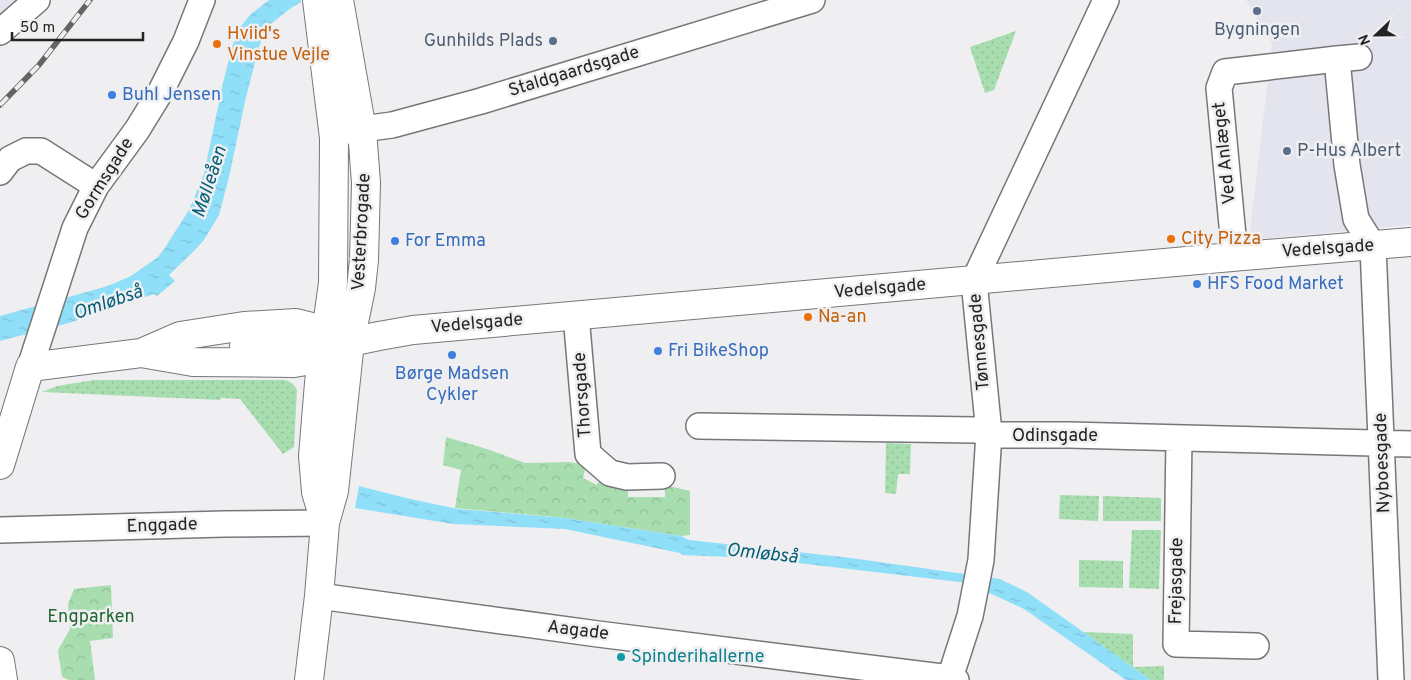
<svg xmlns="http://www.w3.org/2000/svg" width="1411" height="680" viewBox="0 0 1411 680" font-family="Overpass,sans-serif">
<defs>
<pattern id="grass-dots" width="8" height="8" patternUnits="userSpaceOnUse" patternTransform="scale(1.25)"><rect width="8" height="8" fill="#a8deaf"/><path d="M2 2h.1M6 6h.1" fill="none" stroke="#90be96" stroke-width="1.8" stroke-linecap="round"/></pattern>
<pattern id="forest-crowns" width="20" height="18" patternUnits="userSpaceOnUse" patternTransform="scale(1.25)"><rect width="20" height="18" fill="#a8deaf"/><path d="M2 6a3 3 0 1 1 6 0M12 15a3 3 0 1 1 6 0" fill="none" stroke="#90be96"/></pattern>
<pattern id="water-ripples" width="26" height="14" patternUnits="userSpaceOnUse" patternTransform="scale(1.25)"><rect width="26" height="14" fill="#90dff9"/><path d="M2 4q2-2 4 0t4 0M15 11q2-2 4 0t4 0" fill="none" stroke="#7cbfd5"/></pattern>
</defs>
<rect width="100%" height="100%" fill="#efeff2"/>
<path fill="#e4e4ee" d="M 0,0 L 22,0 L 0,17 Z
M 1246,0 L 1411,0 L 1411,225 L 1249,240 L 1272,44 Z"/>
<path fill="url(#grass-dots)" d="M 1016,31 L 994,90 L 985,93 L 970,47 Z
M 94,380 L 285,380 C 291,382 294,384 297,390 L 294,447 L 283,454 L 240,399 L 221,398 L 220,400 L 42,392 L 57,386 Z
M 886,443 L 911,444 L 910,474 L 898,474 L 896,494 L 885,493 Z
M 1060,495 L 1099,496 L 1098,521 L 1059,519 Z
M 1103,496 L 1161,498 L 1161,521 L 1103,521 Z
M 1132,530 L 1161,530 L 1159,589 L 1129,588 Z
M 1079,560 L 1123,561 L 1123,588 L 1079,587 Z
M 1083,632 L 1133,634 L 1133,667 L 1164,666 L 1164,680 L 1151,680 Z"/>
<path fill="url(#forest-crowns)" d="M 446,437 L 487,449 L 525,463 L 571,462 L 586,466 L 583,478 L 597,485 L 602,474 L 628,485 L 628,497 L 665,497 L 665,485 L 690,491 L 690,535 L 681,536 L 565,518 L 455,508 L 461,470 L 443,465 Z
M 111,585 L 113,638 L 90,641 L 95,680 L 69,680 L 62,677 L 58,650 L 70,629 L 68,604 L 74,589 Z"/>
<path fill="url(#water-ripples)" d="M 269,0 L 301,0 L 301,2 L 291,8 L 272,23 L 266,30 L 259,47 L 246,97 L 229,177 L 219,215 L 204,240 L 194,251 L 169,275 L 175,281 L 157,296 L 154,294 L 69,323 L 0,341 L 0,316 L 108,286 L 131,276 L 158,257 L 166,246 L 189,210 L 204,174 L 223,83 L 232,47 L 240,27 L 251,14 Z
M 359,486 L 406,498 L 458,509 L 565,518 L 681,536 L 689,540 L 851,558 L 1000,579 L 1027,592 L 1151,680 L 1126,680 L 1024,609 L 968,583 L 755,558 L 682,555 L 680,553 L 565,529 L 453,524 L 355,508 Z"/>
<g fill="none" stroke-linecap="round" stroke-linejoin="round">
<defs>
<path id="minor" d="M 0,32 L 37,0
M 1359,57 L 1337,59 L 1347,165 L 1356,219 L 1373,246 L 1391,680
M 333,133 L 392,125 L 481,101 L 812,0
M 0,172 L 10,159 L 26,151 L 41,151 L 96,186
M 1235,257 L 1219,88 L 1225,72 L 1337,59
M 576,315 L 588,454 L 610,473 L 627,477 L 662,476
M 30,367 L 75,228 L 96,186 L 137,130 L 161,91 L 186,41 L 202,0
M 699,426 L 976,430 L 998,435 L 1069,435 L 1411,444
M 1179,438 L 1176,644 L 1256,646
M 0,530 L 224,524 L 325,523
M 319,596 L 598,634 L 950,678 L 956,680
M 950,678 L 970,616 L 981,560 L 989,433 L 974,281 L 1106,0"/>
<path id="major" d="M 317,0 L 334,138 L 333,283 L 319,383 L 313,456 L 316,492 L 324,519
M 244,346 C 280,344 310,345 338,321
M 141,353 L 180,336 L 244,326 L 296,323 L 328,331
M 0,465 L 30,367 L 141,353 L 193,362 L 294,363 L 323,358 L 350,342 L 379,336 L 413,330 L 1243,256 L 1411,242
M 0,661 L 3,680
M 309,680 L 319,596 L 325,523 L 334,491 L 350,342 L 361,288 L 364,260 L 366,183 L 362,130 L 339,0"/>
</defs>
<use href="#minor" stroke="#77777a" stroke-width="28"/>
<use href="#major" stroke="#77777a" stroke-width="30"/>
<use href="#minor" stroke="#fff" stroke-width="25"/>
<use href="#major" stroke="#fff" stroke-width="28"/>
<defs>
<path id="rail" d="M 0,105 L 39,65 L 90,0"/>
</defs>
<use href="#rail" stroke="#646465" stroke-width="5.5"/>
<use href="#rail" stroke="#efeff2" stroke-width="4" stroke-dasharray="11" stroke-linecap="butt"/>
</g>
<g fill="#5c6f8a" stroke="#efeff2" stroke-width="2">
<circle cx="1257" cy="11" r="5"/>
<circle cx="553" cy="41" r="5"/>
<circle cx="1287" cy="151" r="5"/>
</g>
<g fill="#e8710a" stroke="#efeff2" stroke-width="2">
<circle cx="217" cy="44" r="5"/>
<circle cx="1171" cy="239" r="5"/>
<circle cx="808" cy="317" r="5"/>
</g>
<g fill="#3f7fe0" stroke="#efeff2" stroke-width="2">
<circle cx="112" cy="95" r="5"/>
<circle cx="395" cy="241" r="5"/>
<circle cx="1197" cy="284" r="5"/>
<circle cx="658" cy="351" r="5"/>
<circle cx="452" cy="355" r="5"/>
</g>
<circle fill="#0f9aa8" stroke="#efeff2" stroke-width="2" cx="621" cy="657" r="5"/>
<g text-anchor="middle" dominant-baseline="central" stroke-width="5" stroke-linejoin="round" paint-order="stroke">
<g font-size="18" fill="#4e5e75" stroke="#efeff2">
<text x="1257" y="30">Bygningen</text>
<text x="543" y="41" text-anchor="end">Gunhilds Plads</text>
<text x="1297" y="151" text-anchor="start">P-Hus Albert</text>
</g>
<g font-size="18" fill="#c56008" stroke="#efeff2" text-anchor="start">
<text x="227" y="34">Hviid's<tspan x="227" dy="21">Vinstue Vejle</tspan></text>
<text x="1181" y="239">City Pizza</text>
<text x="818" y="317">Na-an</text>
</g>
<g font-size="18" fill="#232324" stroke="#efeff2">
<text transform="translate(574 72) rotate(-17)">Staldgaardsgade</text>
<text transform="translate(1225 153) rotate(-96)">Ved Anlæget</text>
<text transform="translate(105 179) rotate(-58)">Gormsgade</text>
<text transform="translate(362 232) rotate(-87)">Vesterbrogade</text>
<text transform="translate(1328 249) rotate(-4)">Vedelsgade</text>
<text transform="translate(880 289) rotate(-5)">Vedelsgade</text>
<text transform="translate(477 324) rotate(-5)">Vedelsgade</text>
<text transform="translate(980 342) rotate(-95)">Tønnesgade</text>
<text transform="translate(583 395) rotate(-94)">Thorsgade</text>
<text x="1055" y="436">Odinsgade</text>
<text transform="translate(1383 463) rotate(-92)">Nyboesgade</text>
<text transform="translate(162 526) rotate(-2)">Enggade</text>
<text transform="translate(1177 581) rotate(-89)">Frejasgade</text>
<text transform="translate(578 631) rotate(7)">Aagade</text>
</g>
<g font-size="18" fill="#366cbe" stroke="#efeff2" text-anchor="start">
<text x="122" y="95">Buhl Jensen</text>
<text x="405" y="241">For Emma</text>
<text x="1207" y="284">HFS Food Market</text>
<text x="668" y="351">Fri BikeShop</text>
<text x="452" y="374" text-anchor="middle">Børge Madsen<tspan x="452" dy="21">Cykler</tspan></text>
</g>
<g font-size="18" fill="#226732" stroke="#efeff2">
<text x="91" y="617">Engparken</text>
</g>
<g font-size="18" fill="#0d838f" stroke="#efeff2" text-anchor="start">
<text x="631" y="657">Spinderihallerne</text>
</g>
<g font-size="19" font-style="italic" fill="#035f75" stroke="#efeff2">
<text transform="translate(210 182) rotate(-72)">Mølleåen</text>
<text transform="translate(108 303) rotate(-19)">Omløbså</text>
<text transform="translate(762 554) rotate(6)">Omløbså</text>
</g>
</g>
<g transform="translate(1376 35) rotate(248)" stroke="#efeff2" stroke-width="4" paint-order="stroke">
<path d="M0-4L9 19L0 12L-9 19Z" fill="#232324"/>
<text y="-8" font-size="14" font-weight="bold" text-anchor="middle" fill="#232324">N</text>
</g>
<path d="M12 32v8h131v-8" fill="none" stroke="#232324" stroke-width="2.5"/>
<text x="20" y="32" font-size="15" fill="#232324" stroke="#efeff2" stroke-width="4" paint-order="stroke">50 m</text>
</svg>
